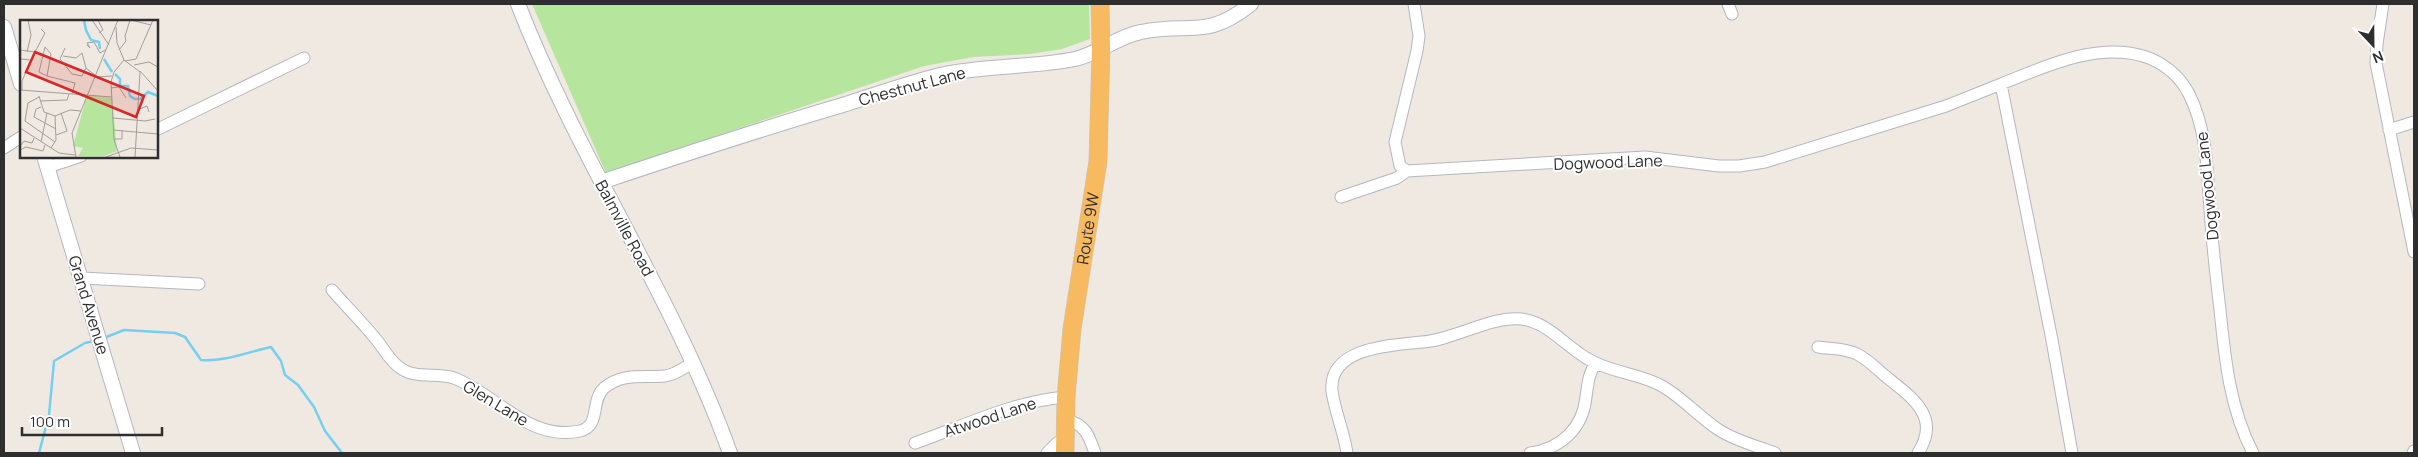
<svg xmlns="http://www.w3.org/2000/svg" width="2418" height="457" viewBox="0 0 2418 457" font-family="Manrope,sans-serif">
<rect width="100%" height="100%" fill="#efe9e1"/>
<path fill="#b6e59e" d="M 532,4 L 1089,4 L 1090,39 L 1062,49 L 1030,54 L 973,57 L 924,66 L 606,173 Z"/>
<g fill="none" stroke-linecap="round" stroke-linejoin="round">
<path stroke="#75cff0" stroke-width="2.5" d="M 104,338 L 124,330 L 175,333 L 185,337 L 201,360 C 224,362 248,352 271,347 L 281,361 L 285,375 L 298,385 L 314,407 L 325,431 L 342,453
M 39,453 L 49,415 L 54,361 L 85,343 L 94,341"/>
<defs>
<path id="minor" d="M 1414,4 L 1419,36 L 1417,51 L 1395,142 L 1400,166 L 1407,171 L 1645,157 L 1719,166 L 1739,166 L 1765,162 L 1946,106 L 2001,84
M 1728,4 L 1732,14
M 2383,4 L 2377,44 L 2376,63 L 2414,252
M 156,130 L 304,58
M 2389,130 L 2414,122
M 4,148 L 21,137
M 48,167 L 81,156
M 1341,197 L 1397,178 L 1407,171
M 82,278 L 199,284
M 332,290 C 346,306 361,321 375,338 C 383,347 389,360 399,367 C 415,380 436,372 454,378 C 496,394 529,442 580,431 C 601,426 590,401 604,388 C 623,372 643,378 665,376 C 675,375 684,368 692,363
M 1818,347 C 1831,349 1845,348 1857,354 C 1867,359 1876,368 1884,375 C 1911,397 1942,416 1918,453
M 1067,420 C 1086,425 1089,436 1095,453
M 915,443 C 964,426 1014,401 1066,397
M 1047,453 L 1057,443 L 1065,439
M 1347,453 C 1344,432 1335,412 1332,391 C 1328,347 1392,345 1422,342 C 1454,340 1490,316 1521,319 C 1548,322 1565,346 1588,359 C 1611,373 1639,373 1662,386 C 1683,398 1699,417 1719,430 C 1736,441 1757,446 1775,453
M 1530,453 C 1561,449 1583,428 1586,397 C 1588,384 1588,374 1596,363
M 2072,453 L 2052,340 L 2001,84 C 2044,67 2096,42 2143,56 C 2163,62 2180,76 2189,94 C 2207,130 2207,169 2210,209 C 2212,243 2216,276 2220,310 C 2225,360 2230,409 2253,453
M 2413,453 L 2414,451"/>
<path id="tertiary" d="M 518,4 C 578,159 674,297 730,453
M 4,27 L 21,84
M 44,156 L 133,453
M 601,182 C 682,155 764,128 846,104 C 877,94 908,83 940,75 C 983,65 1030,68 1075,59 C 1098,54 1118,36 1141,32 C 1190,22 1206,40 1251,4"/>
<g id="trunk">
<path id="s1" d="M 1065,453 L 1066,397 L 1072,329 L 1098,161 L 1101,48 L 1100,4"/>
</g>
</defs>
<use href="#minor" stroke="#b4b7c1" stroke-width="13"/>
<use href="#tertiary" stroke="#b4b7c1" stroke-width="16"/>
<use href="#trunk" stroke="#c9c9c9" stroke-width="19"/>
<use href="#minor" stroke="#fff" stroke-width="11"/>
<use href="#tertiary" stroke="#fff" stroke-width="14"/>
<use href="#trunk" stroke="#f8ba60" stroke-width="18"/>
</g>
<g text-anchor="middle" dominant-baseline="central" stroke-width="4" stroke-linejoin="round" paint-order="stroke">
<g font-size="16" fill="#2e2e2e" stroke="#fff">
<text transform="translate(912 86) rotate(-15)">Chestnut Lane</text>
<text transform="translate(1608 162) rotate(-2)">Dogwood Lane</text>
<text transform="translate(2207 186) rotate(-96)">Dogwood Lane</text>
<text transform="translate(625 228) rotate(62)">Balmville Road</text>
<text stroke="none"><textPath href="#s1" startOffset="226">Route 9W</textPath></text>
<text transform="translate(89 305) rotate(73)">Grand Avenue</text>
<text transform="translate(496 403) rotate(31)">Glen Lane</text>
<text transform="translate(990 417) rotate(-18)">Atwood Lane</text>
</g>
</g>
<g transform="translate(20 20)">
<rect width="138" height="138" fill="#efe9e1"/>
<path d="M 67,75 L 92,78 L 97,131 L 84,136 L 58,136 L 63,128 L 53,126 Z" fill="#b6e59e"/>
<path fill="none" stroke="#75cff0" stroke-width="2.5" d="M 64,0 L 66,10 L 71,20 L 79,22 L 80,29M 84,39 L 92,52M 95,54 L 100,59 L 100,66 L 108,66 L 110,76 L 115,79 L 120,79 L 128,72 L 138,76"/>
<path fill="none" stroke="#a29e99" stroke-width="1" d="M 72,0 L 89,25M 78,0 L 83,10 L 79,13M 111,0 L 131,5M 96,7 L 97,23 L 104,40 L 94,52 L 91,62 L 94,120 L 100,137M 67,25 L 70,28 L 67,23 L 74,22 L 80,33 L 85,30M 25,27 L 31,34 L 27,56 L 19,52 ZM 45,28 L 40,39 L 52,54 L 62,56 L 66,48M 0,30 L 15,32 L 25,13 L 21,9M 99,30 L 106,21 L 105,16 L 110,0M 7,32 L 11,15 L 8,0M 43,36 L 56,38 L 62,33 L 66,48 L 75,55M 0,39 L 11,40 L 2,61 L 2,70M 104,40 L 120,52 L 115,137M 105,41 L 116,39 L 133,0M 114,45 L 129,42 L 138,47M 120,51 L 138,71M 27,56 L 55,63 L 52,74M 76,57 L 92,56M 91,68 L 99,67 L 106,78M 0,70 L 92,77M 19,76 L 24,92 L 35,96 L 50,90 L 61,91M 19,77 L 8,83 L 5,101 L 35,122M 20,81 L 47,80 L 49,74M 21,87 L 16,89 L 14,97 L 36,109M 117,90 L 127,86 L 129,92M 93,98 L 125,101 L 135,99M 0,108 L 39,133 L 55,135M 93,110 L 138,114M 36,115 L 47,111 L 41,93M 94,119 L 102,119 L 102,110M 21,122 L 27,93M 0,126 L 4,121 L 12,123 L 14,118M 31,128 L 36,120 L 35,96M 0,130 L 6,127 L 23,131 L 25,125M 56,137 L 52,113 L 98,0M 86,137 L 111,128 L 138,130"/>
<path fill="#d62828" fill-opacity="0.15" stroke="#d62828" stroke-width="2.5" d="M 15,32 L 124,76 L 116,97 L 6,52 Z"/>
<rect width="138" height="138" fill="none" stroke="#2e2e2e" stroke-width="2.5"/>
</g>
<rect width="2418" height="457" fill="none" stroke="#2e2e2e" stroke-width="10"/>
<g transform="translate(2373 45) rotate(158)" stroke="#ffffff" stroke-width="4" paint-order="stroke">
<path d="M0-4L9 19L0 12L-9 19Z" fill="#2e2e2e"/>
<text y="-8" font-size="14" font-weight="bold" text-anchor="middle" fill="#2e2e2e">N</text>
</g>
<path d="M22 427v8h140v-8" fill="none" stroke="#2e2e2e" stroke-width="2.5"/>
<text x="30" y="427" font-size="15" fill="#2e2e2e" stroke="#ffffff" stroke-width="4" paint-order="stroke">100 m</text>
</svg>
